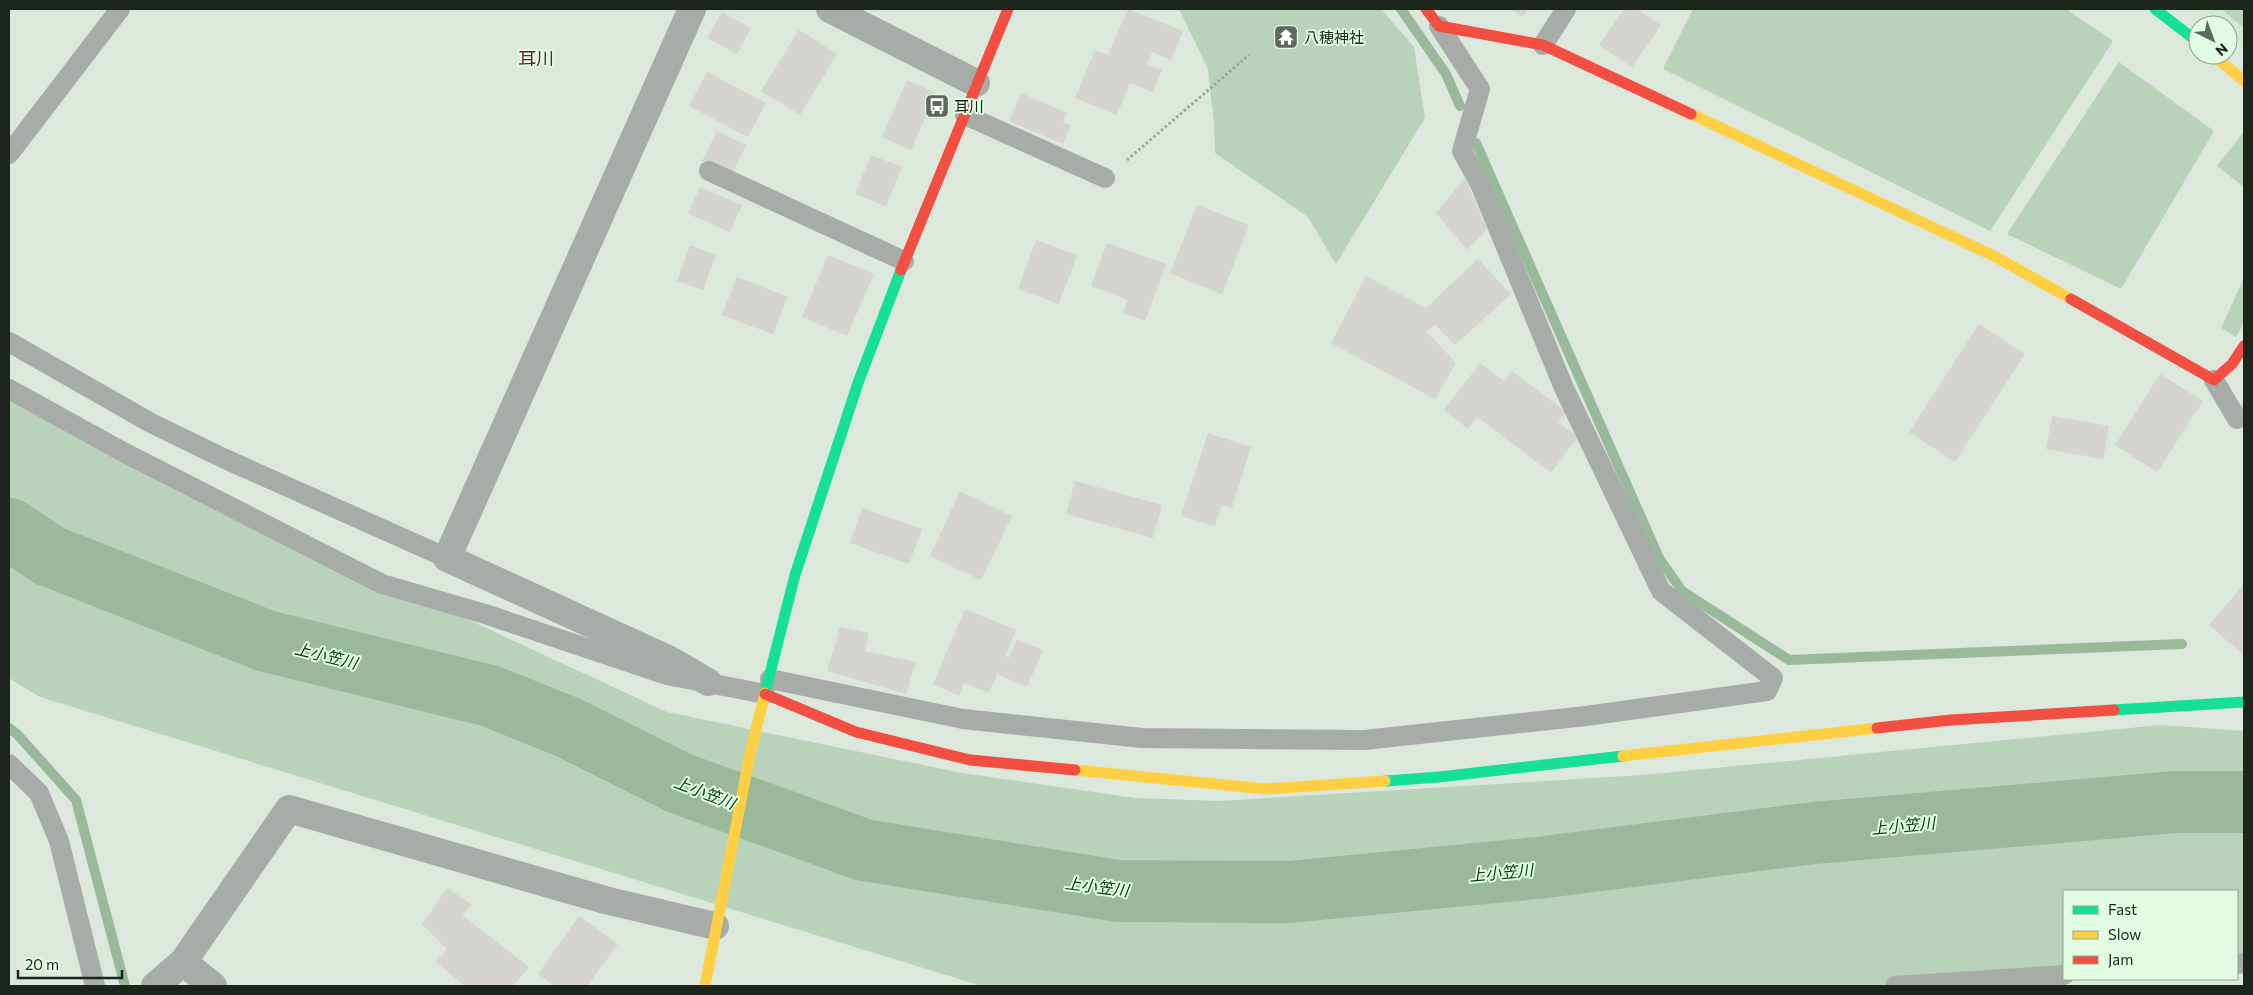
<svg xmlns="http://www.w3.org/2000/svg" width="2253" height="995" viewBox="0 0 2253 995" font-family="Commissioner,'Noto Sans JP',sans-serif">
<rect width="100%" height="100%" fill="#dbe8db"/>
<path fill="#d2e9d2" d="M 2197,9 L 2244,9 L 2244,47 L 2228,34 L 2228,25 L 2217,25 Z"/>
<path fill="#b9d3ba" d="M 1179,9 L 1381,9 L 1414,47 L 1425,118 L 1336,264 L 1308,217 L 1215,153 L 1214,123 L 1208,69 Z
M 1693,9 L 2066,9 L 2113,41 L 1990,231 L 1663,69 Z
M 2221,9 L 2244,9 L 2244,28 Z
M 2119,62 L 2214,131 L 2121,289 L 2007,234 Z
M 2243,133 L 2244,135 L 2244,187 L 2217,166 Z
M 2244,278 L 2244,323 L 2236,337 L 2221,328 Z
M 9,396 L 275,530 L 667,712 L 962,773 L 1135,798 L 1219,801 L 1642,775 L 2161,725 L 2244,731 L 2244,954 L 2237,954 L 2237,891 L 2064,891 L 2064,967 L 1871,986 L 982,986 L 40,697 L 9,678 Z"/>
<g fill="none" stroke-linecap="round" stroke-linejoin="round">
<path stroke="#9ab99b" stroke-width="10" d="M 1401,9 L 1446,74 L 1460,106
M 1476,143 L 1659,558 L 1682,591 L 1789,660 L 2182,644
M 9,728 L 17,734 L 76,800 L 125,986"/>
<path stroke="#9ab99b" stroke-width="62" d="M 9,529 L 50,556 L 266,641 L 490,696 L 567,727 L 679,783 L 864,850 L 1118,891 L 1289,892 L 1537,868 L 1814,833 L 2175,802 L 2244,802"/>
</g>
<path fill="#d5d4cf" d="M 1128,9 L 1183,31 L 1171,60 L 1152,52 L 1147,64 L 1162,70 L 1153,92 L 1130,83 L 1117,115 L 1075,98 L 1095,50 L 1108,55 Z
M 1510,9 L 1528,9 L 1522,17 Z
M 1624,9 L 1637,9 L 1661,25 L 1632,67 L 1599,45 Z
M 722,12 L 751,28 L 737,54 L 707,38 Z
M 799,30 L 837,54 L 800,115 L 761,91 Z
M 707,72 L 766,103 L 748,137 L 689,106 Z
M 907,80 L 936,93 L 911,150 L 882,137 Z
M 1021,93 L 1067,113 L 1063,122 L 1071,125 L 1063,144 L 1009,121 Z
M 717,131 L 746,145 L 731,175 L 702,161 Z
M 871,155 L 902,167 L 886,206 L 855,194 Z
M 1465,178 L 1487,230 L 1467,250 L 1436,213 Z
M 700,187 L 742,205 L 730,232 L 688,214 Z
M 1197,205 L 1249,225 L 1222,294 L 1170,273 Z
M 1036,240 L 1077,255 L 1059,304 L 1018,289 Z
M 1107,243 L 1166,264 L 1145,321 L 1123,313 L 1128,300 L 1091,286 Z
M 690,245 L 716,255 L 703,290 L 677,281 Z
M 828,255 L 874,274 L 847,336 L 802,317 Z
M 1478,259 L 1511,294 L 1455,345 L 1435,325 L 1426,331 L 1456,363 L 1435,399 L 1331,343 L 1366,276 L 1426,308 Z
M 737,277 L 788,297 L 773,334 L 722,315 Z
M 1979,324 L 2025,354 L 1955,462 L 1909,432 Z
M 1480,363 L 1504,381 L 1512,371 L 1566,412 L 1558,422 L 1578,437 L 1551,473 L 1477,417 L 1468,429 L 1444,410 Z
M 2160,374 L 2203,401 L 2157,472 L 2115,445 Z
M 2244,398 L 2244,410 L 2239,407 Z
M 2052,416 L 2109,426 L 2103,459 L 2046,449 Z
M 1208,433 L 1251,447 L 1232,508 L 1222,505 L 1215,526 L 1181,516 Z
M 1075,481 L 1162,505 L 1153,538 L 1066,514 Z
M 960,491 L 1012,516 L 981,580 L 930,556 Z
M 862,508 L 922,529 L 909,564 L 850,543 Z
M 2244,584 L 2244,655 L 2209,625 Z
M 965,609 L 1016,630 L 1005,656 L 1009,658 L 1017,639 L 1043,650 L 1027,687 L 997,674 L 989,693 L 964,683 L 959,696 L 933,684 Z
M 840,627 L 869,633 L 865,651 L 916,662 L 906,694 L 827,671 Z
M 447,888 L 472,905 L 462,915 L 529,967 L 513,986 L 465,986 L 436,962 L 447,949 L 422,924 Z
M 579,916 L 618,944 L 587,986 L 555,986 L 538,974 Z"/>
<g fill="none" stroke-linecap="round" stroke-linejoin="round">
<path stroke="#a0a5a0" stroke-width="3" stroke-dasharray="2.5 2.5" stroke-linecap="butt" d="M 1127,160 L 1249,55"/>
<path stroke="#a8aca8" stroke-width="20" d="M 1543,45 L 1566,9
M 965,115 L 1105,178
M 9,154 L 120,9
M 709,171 L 904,261
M 9,342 L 151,423 L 223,458 L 447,558
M 2214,380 L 2237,419
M 9,389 L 125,453 L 382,584 L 485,614 L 667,675 L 765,694
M 770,679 L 963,719 L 1142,738 L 1364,740 L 1586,716 L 1767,691 L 1773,678 L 1661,591 L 1564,388 L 1480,184 L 1462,151 L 1480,89 L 1439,26
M 9,764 L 39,793 L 59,841 L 95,986
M 2237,964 L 2244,963
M 1895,986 L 2064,975"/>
<path stroke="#a8aca8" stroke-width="28" d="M 692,9 L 447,558 L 670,660 L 708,682
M 830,9 L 976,83
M 183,962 L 213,986
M 155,986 L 183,962 L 289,809 L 605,900 L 715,926"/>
<path stroke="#16e098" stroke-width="11" d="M 2155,9 L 2198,42
M 765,693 L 795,575 L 858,383 L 901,270
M 2114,710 L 2244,702
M 1385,781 L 1439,777 L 1623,756"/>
<path stroke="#ffcf43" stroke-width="11" d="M 2213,55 L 2244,81
M 1691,114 L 1996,257 L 2071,299
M 1623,756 L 1877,728
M 1075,770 L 1265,789 L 1385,781
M 705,986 L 750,754 L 765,693"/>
<path stroke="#f24e42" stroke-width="11" d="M 1426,9 L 1439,26 L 1543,45 L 1691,114
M 901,270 L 1008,9
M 2071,299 L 2214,380 L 2232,364 L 2244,346
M 765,694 L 856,732 L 970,760 L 1075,770
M 1877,728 L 1951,720 L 2114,710"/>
</g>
<defs>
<symbol id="temple-square" viewBox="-11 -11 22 22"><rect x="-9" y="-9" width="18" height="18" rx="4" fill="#5e695e" stroke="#e2fce2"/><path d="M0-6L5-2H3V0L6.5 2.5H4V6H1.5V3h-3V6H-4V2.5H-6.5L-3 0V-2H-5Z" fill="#fff"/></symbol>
<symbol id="bus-square" viewBox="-11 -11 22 22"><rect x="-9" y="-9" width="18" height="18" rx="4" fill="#5e695e" stroke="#e2fce2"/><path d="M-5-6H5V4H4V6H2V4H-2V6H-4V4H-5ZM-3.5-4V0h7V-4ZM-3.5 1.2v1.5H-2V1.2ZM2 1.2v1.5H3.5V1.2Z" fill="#fff"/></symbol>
</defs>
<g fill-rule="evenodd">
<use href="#temple-square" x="1272" y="23" width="28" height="28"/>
<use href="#bus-square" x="923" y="92" width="28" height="28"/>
</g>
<g text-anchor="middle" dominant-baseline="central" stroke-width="4" stroke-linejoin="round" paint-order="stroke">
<g font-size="15" fill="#1b251b" stroke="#e2fce2" text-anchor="start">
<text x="1304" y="37">八穂神社</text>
<text x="954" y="106">耳川</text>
</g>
<g font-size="16" font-style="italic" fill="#024110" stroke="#e2fce2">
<text transform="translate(326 655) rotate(14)">上小笠川</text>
<text transform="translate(705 792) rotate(21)">上小笠川</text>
<text transform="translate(1903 825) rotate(-5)">上小笠川</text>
<text transform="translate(1501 872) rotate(-5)">上小笠川</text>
<text transform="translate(1097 886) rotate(7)">上小笠川</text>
</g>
<g font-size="18" fill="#642035" stroke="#e2fce2">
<text x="536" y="58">耳川</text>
</g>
</g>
<rect width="2253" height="995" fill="none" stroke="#1b251b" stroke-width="20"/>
<rect x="2063" y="890" width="175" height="90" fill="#e2fce2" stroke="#92a692"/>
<rect x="2073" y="906" width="25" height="8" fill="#16e098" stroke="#92a692"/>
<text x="2108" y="915" font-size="15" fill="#1b251b">Fast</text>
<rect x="2073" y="931" width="25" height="8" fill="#ffcf43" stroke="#92a692"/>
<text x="2108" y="940" font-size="15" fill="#1b251b">Slow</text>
<rect x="2073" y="956" width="25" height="8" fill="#f24e42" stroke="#92a692"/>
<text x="2108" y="965" font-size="15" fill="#1b251b">Jam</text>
<g transform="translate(2213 40) rotate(138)"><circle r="24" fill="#e2fce2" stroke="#92a692"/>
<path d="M0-4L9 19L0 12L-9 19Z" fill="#5e695e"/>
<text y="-8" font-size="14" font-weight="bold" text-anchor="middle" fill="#1b251b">N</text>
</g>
<path d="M18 970v8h104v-8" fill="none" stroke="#1b251b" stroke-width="2.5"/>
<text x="25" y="970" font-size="15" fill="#1b251b" stroke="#e2fce2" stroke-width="4" paint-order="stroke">20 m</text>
</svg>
